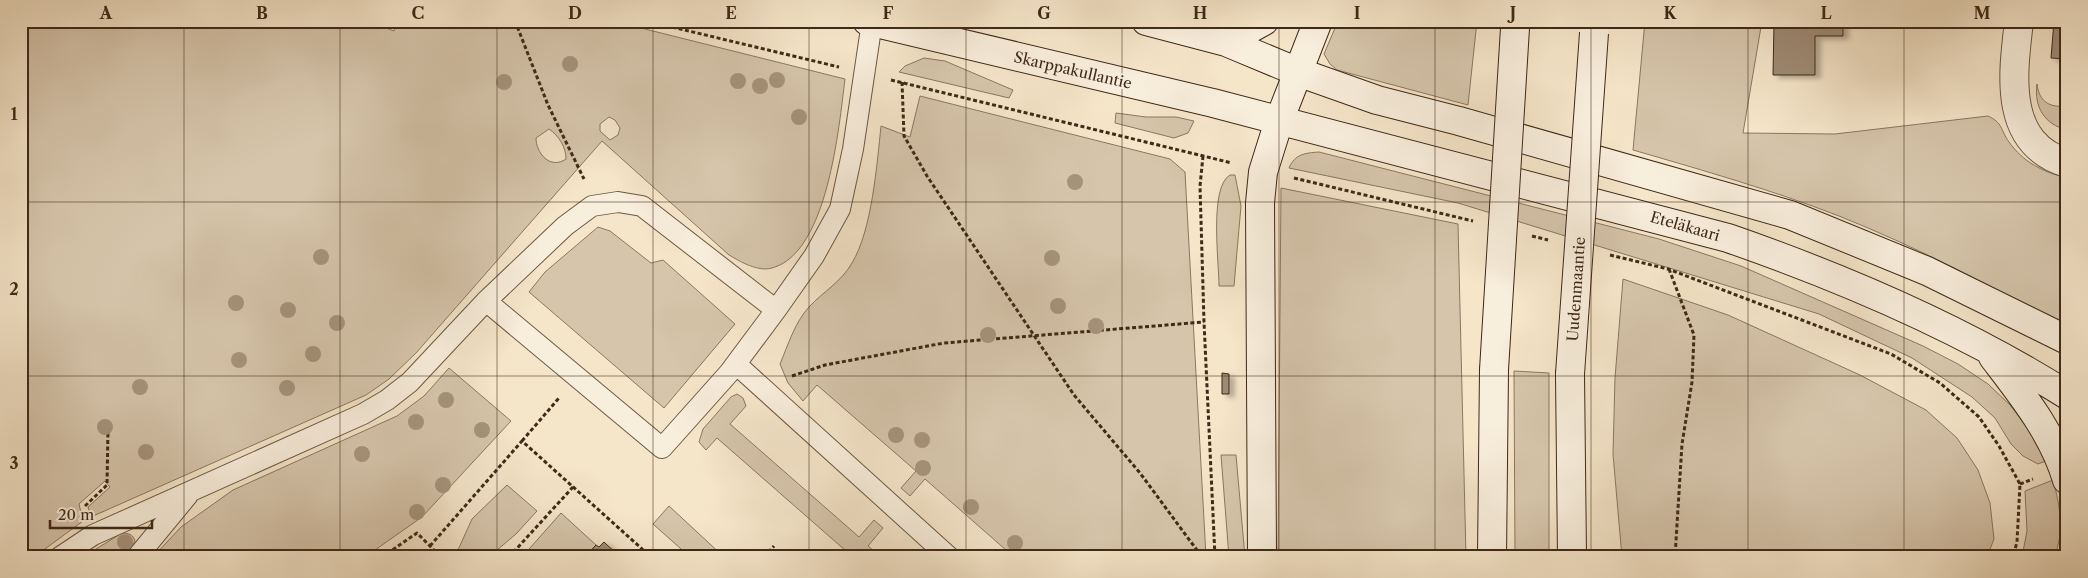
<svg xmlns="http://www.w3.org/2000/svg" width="2088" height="578" viewBox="0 0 2088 578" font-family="'Libre Caslon Text',serif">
<defs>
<filter id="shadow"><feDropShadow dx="5.5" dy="3" stdDeviation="2.5" flood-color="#0004"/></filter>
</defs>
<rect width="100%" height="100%" fill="#f5e5c9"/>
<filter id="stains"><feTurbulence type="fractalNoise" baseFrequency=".004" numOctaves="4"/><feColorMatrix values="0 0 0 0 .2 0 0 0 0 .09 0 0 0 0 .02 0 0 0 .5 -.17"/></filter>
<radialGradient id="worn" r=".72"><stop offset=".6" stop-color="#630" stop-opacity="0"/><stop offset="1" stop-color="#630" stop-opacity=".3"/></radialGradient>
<path fill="#d6c5ab" stroke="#8a7762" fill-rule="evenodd" d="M 21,21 L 368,21 L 394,31 L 396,21 L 613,21 L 845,79 C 839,126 828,253 772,268 C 758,272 741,262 729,255 L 602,141 L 416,353 L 389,379 L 366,395 L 91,517 L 88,507 L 110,487 L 105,481 L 79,504 L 83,521 L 34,557 L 21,557 ZM 609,117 L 615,120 L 620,128 L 618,135 L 610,140 L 600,131 L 600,124 ZM 549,129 C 559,136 566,147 566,159 C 550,170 536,153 536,138 Z
M 1338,21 L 1477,21 L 1468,105 L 1337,70 L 1330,64 L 1324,54 Z
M 1645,21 L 1762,21 L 1743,133 L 1835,134 L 1988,116 C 2003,123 2000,129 2009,142 C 2023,162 2043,172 2067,178 L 2067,329 C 1994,287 1917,247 1839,216 C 1772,190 1702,170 1633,150 Z
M 924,58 L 945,61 L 1013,90 L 1009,98 L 899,72 L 905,66 Z
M 2037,84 C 2039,102 2050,108 2067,106 L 2067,130 C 2044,124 2034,107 2037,84 Z
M 920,96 L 1170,159 L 1185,172 L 1206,557 L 1014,557 L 925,479 L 910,496 L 901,488 L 916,471 L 817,385 L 803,401 L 788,383 L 780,364 C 788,345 795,322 809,307 C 824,291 841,282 852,263 C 872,230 877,164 881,126 L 910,137 Z
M 1116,113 L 1146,117 L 1176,117 L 1194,121 L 1188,133 L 1174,138 L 1115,123 Z
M 1319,152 L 1659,239 L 1741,266 L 1923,346 L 1958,364 L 1988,384 L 2010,405 L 2031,432 L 2046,461 L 2038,464 L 2023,456 L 2011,444 L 1995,418 L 1972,397 L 1912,358 L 1819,314 L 1458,203 L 1289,168 C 1295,154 1305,153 1319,152 Z
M 1230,175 L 1235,175 L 1241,206 L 1234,286 L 1219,286 C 1219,262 1209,187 1230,175 Z
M 1281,188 L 1458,224 L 1466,557 L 1278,557 Z
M 598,227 L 610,231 L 651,263 L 663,260 L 735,324 L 664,408 L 529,292 L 545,272 Z
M 1623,279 L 1728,315 L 1860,375 L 1926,410 L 1957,438 L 1978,470 L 1990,503 L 1994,539 L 1987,557 L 1622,557 L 1613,454 L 1615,378 Z
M 449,368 L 511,421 L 422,517 L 365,557 L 153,557 L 181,527 L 233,490 L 397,416 L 424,396 Z
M 1514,371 L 1549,373 L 1549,557 L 1515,557 Z
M 737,394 L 743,398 L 746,406 L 730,424 L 859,537 L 874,520 L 883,528 L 868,546 L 881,557 L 841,557 L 846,551 L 717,438 L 706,450 L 699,442 L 703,429 L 731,397 Z
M 1221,455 L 1236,455 L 1245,557 L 1229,557 Z
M 2053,480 C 2060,506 2065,532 2054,557 L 2022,557 L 2027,531 L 2025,491 Z
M 507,485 L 537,511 L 516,534 L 489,557 L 466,557 L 458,550 L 472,519 Z
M 669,506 L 724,557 L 690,557 L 653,524 Z
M 561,513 L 596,545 L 585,557 L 522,557 Z
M 122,533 C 128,533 133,534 135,541 L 124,557 L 83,557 Z"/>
<path fill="#9e8b74" stroke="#3f2918" filter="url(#shadow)" d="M 1788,21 L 1843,21 L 1843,36 L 1815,36 L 1815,75 L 1773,75 L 1774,23 L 1788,24 Z
M 2054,21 L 2067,21 L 2067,59 L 2051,58 Z
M 1222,373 L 1229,374 L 1229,394 L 1222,394 Z
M 604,542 L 620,557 L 585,557 L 596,545 L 599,547 Z"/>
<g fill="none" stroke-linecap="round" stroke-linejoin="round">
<defs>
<path id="lane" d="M 486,301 L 662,448 L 729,373 L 776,310 L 814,256 L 840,209 L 853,149 L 872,22
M 736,364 L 949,557
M 60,557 L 93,535 L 363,414 L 387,400 L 410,382 L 486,301 L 565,226 L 592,206 L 618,202 L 642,206 L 776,310
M 137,557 L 188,495"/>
<path id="street" d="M 2019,21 C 2013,73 2002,143 2067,163"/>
<path id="secondary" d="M 867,21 L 1213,103 L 1728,238 C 1846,279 1961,328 2067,395
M 1146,21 L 1226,42 L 1298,72 L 1377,100 L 1459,121 L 1790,215 L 1927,271 L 2067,340
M 1226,42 L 1264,21
M 1993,357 C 2022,395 2053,433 2067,480
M 1570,374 L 1572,557
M 1262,557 L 1260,203 L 1263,172 L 1279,121 L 1318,21
M 1492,557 L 1494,370"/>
</defs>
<use href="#lane" stroke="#6c5844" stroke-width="22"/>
<use href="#street" stroke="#6c5844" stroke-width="30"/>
<use href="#secondary" stroke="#3f2918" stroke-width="30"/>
<path stroke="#3f2918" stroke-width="3" stroke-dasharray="4 2.5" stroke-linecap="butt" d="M 515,21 L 548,105 L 584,179
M 647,21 L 839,67
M 891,80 L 1232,163
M 902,82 L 904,136 L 927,176 L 1074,395 L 1140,473 L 1202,557
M 1203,156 L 1200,186 L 1204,322 L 1215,557
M 1294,178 L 1473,221
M 1532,236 L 1548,240
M 1610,255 L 1668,269 L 1891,354 L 1940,383 L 1979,417 L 1999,446 L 2020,484 L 2017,542 L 2013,557
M 1669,269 L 1694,335 L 1692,382 L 1682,444 L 1675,557
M 792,376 L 825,365 L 944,343 L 1204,322
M 522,441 L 559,398
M 2020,484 L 2033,479
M 85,506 L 107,485 L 108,430
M 430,546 L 522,441 L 651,557
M 382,557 L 417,533 L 441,557
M 509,557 L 573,487
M 764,557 L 774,546"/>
<use href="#lane" stroke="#f8eedc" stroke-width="20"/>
<use href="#street" stroke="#f8eedc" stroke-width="28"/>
<use href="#secondary" stroke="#f8eedc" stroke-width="28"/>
<defs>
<path id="secondary-bridge" d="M 1494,370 L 1515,28
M 1570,374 L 1594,33"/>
</defs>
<use href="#secondary-bridge" stroke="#3f2918" stroke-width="30" stroke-linecap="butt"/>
<use href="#secondary-bridge" stroke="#f8eedc" stroke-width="28"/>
</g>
<g fill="#a6937c">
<circle cx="570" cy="64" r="8"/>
<circle cx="777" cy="80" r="8"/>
<circle cx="738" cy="81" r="8"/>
<circle cx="504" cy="82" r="8"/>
<circle cx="760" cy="86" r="8"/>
<circle cx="799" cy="117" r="8"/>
<circle cx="1075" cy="182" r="8"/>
<circle cx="321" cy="257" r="8"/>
<circle cx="1052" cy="258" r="8"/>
<circle cx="236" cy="303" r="8"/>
<circle cx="1058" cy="306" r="8"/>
<circle cx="288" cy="310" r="8"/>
<circle cx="337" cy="323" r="8"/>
<circle cx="1096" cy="326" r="8"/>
<circle cx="988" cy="335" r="8"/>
<circle cx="313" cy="354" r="8"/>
<circle cx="239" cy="360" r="8"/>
<circle cx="140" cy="387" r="8"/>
<circle cx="287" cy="388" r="8"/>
<circle cx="446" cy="400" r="8"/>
<circle cx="416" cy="422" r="8"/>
<circle cx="105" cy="427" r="8"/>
<circle cx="482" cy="430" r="8"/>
<circle cx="896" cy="435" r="8"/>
<circle cx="922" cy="440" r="8"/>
<circle cx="146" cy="452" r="8"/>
<circle cx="362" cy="454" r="8"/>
<circle cx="923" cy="468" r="8"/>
<circle cx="443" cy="485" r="8"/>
<circle cx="971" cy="507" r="8"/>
<circle cx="417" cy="512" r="8"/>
<circle cx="125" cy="542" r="8"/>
<circle cx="1015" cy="543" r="8"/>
</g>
<path fill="none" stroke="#3f2918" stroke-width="1" stroke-opacity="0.55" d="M 184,21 L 184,557M 340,21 L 340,557M 497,21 L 497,557M 653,21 L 653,557M 809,21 L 809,557M 966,21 L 966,557M 1122,21 L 1122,557M 1279,21 L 1279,557M 1435,21 L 1435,557M 1591,21 L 1591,557M 1748,21 L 1748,557M 1904,21 L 1904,557M 21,202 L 2067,202M 21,376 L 2067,376"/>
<g text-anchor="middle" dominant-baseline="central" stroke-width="4" stroke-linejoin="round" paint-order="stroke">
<g font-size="15" fill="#3f2918" stroke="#f8eedc">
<text transform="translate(1073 70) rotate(13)">Skarppakullantie</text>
<text transform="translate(1685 226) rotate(16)">Eteläkaari</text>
<text transform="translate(1576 289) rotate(-86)">Uudenmaantie</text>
</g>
</g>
<rect width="2088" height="578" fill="none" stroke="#f5e5c9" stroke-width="55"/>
<path d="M50 520v8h102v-8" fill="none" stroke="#3f2918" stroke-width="2.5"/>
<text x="58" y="520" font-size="15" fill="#3f2918" stroke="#f8eedc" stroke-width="4" paint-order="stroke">20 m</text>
<rect x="28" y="28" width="2032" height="522" fill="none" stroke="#3f2918" stroke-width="2"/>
<g font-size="16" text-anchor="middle" font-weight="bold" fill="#3f2918">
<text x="106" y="19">A</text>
<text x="262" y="19">B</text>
<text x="418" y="19">C</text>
<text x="575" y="19">D</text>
<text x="731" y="19">E</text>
<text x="888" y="19">F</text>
<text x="1044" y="19">G</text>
<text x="1200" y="19">H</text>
<text x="1357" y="19">I</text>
<text x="1513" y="19">J</text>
<text x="1670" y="19">K</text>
<text x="1826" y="19">L</text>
<text x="1982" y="19">M</text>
<text x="14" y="120">1</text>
<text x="14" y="295">2</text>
<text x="14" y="469">3</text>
</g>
<rect width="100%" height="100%" filter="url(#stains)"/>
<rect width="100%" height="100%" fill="url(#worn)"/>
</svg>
